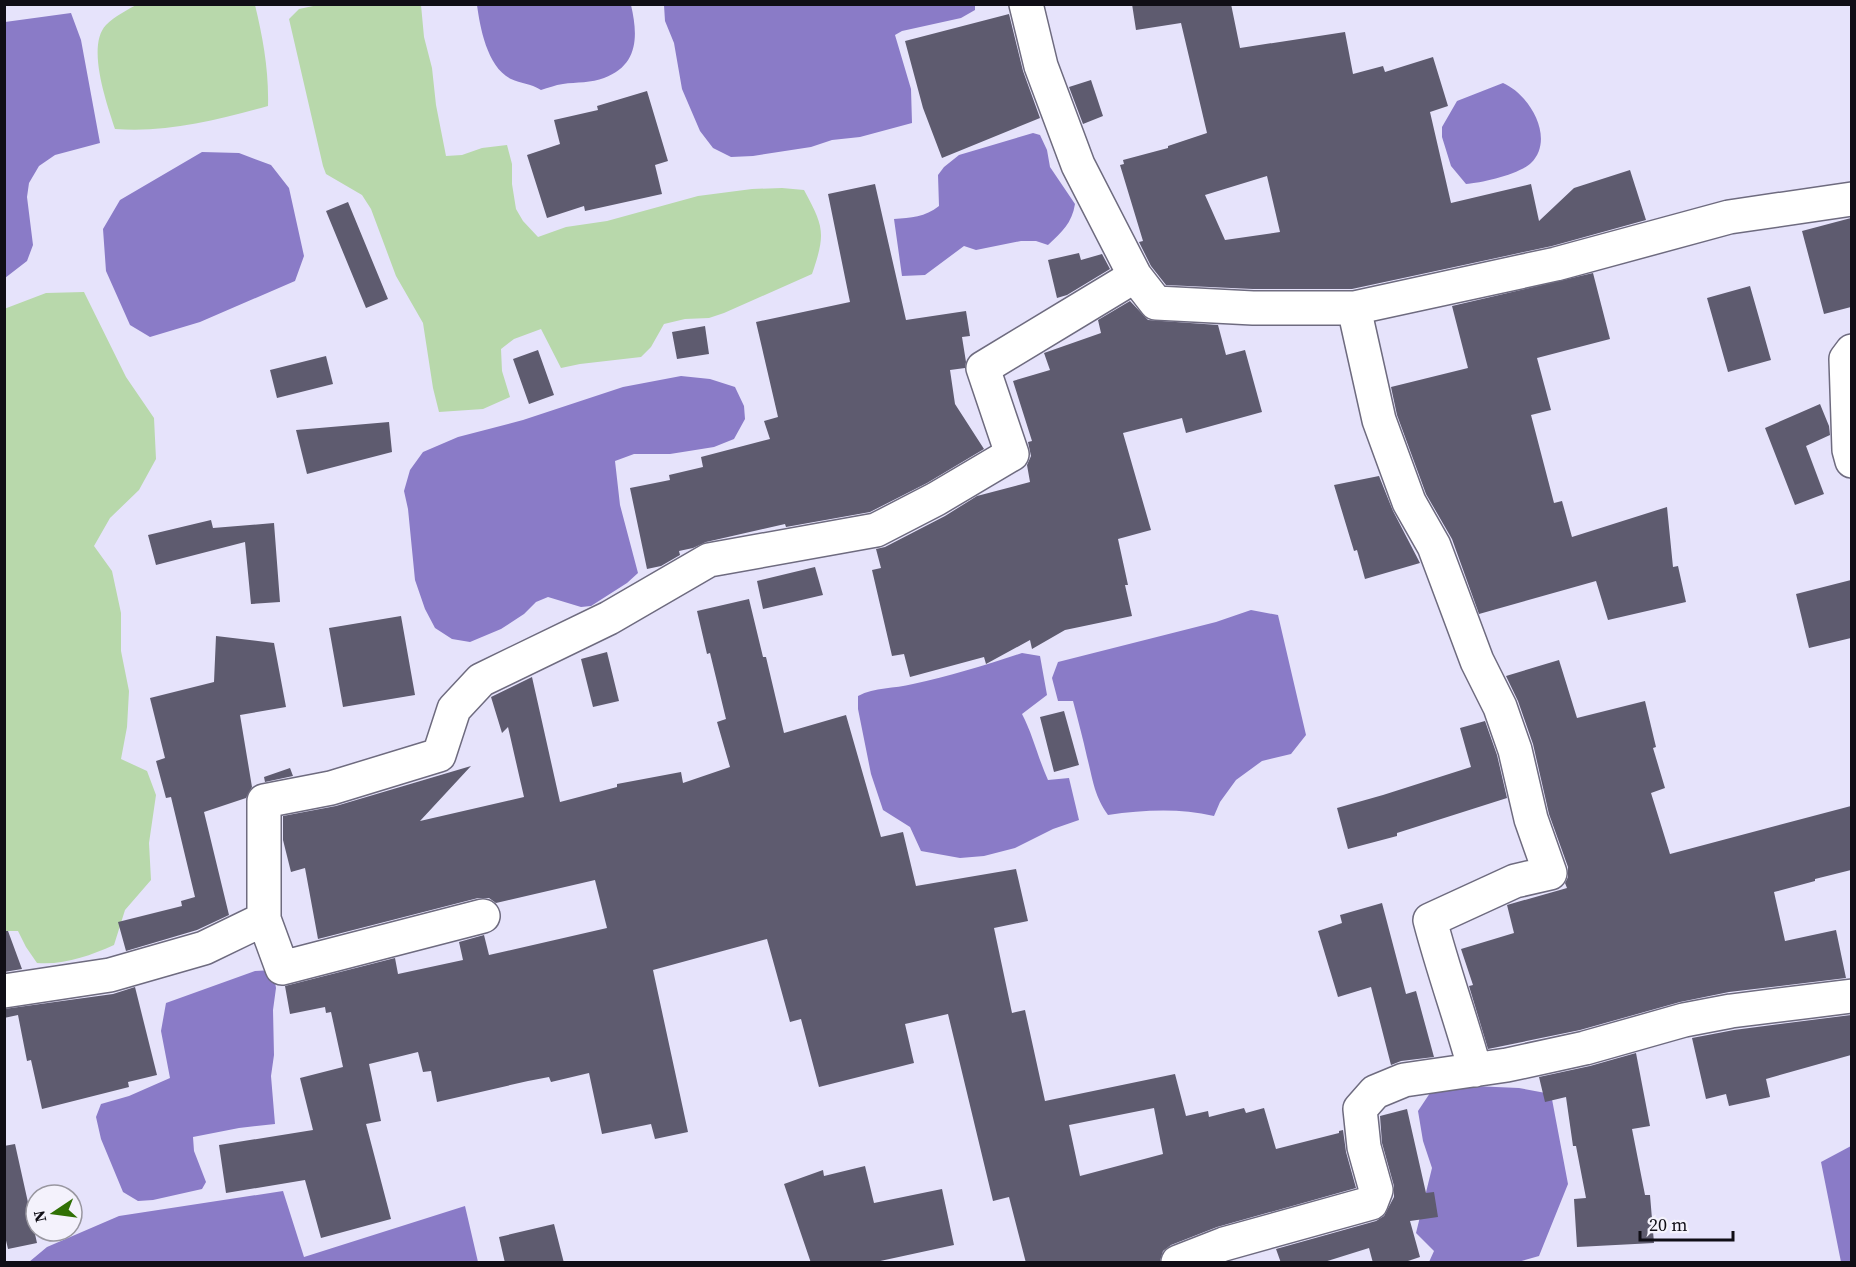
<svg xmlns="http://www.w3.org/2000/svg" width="1856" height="1267" viewBox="0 0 1856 1267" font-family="'Source Serif 4',serif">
<rect width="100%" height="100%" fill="#e6e3fb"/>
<path fill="#b8d8ab" d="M 138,4 L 255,5 C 263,38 269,71 268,106 C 218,120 167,133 115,129 C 107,104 86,46 106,25 C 115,16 127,10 138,4 Z
M 318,5 L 421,5 L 424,37 L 432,68 L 436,105 L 446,156 L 462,155 L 482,148 L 507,145 L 512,164 L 512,184 L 516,209 L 523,221 L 538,237 L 566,227 L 607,221 L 698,196 L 752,189 L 782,188 L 804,190 C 824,227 826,233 812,274 L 724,313 L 709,318 L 685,319 L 664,324 L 651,347 L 641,357 L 580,364 L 561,368 L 541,329 L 514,339 L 501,349 L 502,371 L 510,397 L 483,409 L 439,412 L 433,388 L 423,323 L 396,276 L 371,209 L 362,195 L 326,174 L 323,166 L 289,19 L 299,9 Z
M 84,292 L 126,377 L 154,418 L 156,459 L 139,490 L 110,518 L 94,546 L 112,571 L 121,613 L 121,651 L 129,691 L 127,727 L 121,759 L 147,771 L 156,795 L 149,843 L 151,880 L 125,910 L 114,945 C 89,956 65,965 37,963 L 26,947 L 18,931 L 5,931 L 4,309 L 46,293 Z"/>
<path fill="#8a7bc7" d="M 975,4 L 975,10 L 961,18 L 902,31 L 895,35 L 911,89 L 912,123 L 860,137 L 832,140 L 811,147 L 753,156 L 731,157 L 713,148 L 700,131 L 682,89 L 674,43 L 665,21 L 664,5 Z
M 477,5 L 631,5 C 638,35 639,65 604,78 C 592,83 576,82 563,84 C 555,85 548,88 541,90 C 530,83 521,84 511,79 C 487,67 480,27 477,5 Z
M 71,13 L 81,40 L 100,143 L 55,155 L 39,166 L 29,183 L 27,197 L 33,245 L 27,261 L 5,278 L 5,22 Z
M 1503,83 C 1529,94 1556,138 1531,163 C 1520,174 1482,183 1466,184 L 1451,166 L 1442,137 L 1442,127 L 1457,101 Z
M 1033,133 L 1040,135 L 1047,150 L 1050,167 L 1075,204 C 1072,223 1062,232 1048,245 L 1036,241 L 1021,241 L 976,250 L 964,246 L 925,275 L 902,276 L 894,219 C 911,218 925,217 939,206 L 938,175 L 944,167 L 959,155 Z
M 202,152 L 239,153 L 271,165 L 289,188 L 304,256 L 295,281 L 200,322 L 150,337 L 130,325 L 106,271 L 103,229 L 120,200 Z
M 681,376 L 710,379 L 735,387 L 744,406 L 745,419 L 734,439 L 714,447 L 689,451 L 670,454 L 634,454 L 615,461 L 620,505 L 638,573 L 627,583 L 591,606 L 581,607 L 548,597 L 536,602 L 524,614 L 501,629 L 470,642 L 452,639 L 435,628 L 425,609 L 415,580 L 408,509 L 404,491 L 410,470 L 423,452 L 458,437 L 523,420 L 623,387 Z
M 1251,610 L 1278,615 L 1306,735 L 1291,754 L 1262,761 L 1236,780 L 1220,802 L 1214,816 C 1179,808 1144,810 1108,815 C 1094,795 1093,780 1087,757 C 1083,739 1078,720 1073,701 L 1058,701 L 1052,678 L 1058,662 L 1216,622 Z
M 1022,653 L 1040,656 L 1047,695 L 1022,714 C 1033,735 1038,758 1048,780 L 1069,778 L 1079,820 L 1053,829 L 1015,848 L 984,856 L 960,858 L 921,851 L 910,827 L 883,810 L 871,774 L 858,709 L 858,696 C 875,687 894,689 913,684 C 950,676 986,665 1022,653 Z
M 273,970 L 276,988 L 273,1010 L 274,1055 L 271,1076 L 275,1124 L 239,1128 L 193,1137 L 194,1151 L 206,1182 L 202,1189 L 153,1200 L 138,1201 L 123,1192 L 101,1139 L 96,1117 L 101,1104 L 129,1096 L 170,1078 L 161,1031 L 166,1003 L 255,971 Z
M 1473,1086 L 1519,1088 L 1551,1094 L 1568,1184 L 1539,1256 L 1518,1262 L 1429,1262 L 1434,1251 L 1416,1233 L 1432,1168 L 1423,1141 L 1418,1111 L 1434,1087 Z
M 1851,1146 L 1851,1262 L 1841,1262 L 1821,1162 Z
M 283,1191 L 304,1257 L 465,1206 L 478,1262 L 29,1262 L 47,1247 L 119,1216 Z"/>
<path fill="#5e5b6f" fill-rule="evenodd" d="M 1132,4 L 1231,4 L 1240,48 L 1345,32 L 1353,74 L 1383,66 L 1385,72 L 1433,57 L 1448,106 L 1430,112 L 1451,203 L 1531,184 L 1539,221 L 1574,188 L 1630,170 L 1646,220 L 1552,246 L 1352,289 L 1253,289 L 1166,285 L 1151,266 L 1139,242 L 1143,241 L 1120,165 L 1124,164 L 1123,160 L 1168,148 L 1168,146 L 1207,133 L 1181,23 L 1136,30 ZM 1267,176 L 1280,232 L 1225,240 L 1205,195 Z
M 1009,14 L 1023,71 L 1040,118 L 942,158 L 923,108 L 905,41 Z
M 1091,80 L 1103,116 L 1083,124 L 1069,87 Z
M 647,91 L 668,161 L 655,165 L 662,194 L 585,211 L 584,206 L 547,218 L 527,155 L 560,144 L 554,120 L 598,110 L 597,106 Z
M 875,184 L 906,320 L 966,311 L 970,336 L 962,337 L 966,362 L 965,368 L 950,370 L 955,404 L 984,449 L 927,483 L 870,512 L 786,527 L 785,524 L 706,542 L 693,548 L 679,551 L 680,555 L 661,566 L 647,569 L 630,488 L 670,480 L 669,475 L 703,467 L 701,457 L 770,439 L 764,421 L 778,417 L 756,322 L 850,302 L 828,194 Z
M 348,202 L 388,299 L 366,308 L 326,211 Z
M 1851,218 L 1851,307 L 1824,314 L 1802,231 Z
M 1079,253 L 1081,260 L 1102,254 L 1110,269 L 1067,295 L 1057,298 L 1048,260 Z
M 1593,273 L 1610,339 L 1537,358 L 1551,410 L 1531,415 L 1554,503 L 1562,501 L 1572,537 L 1667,507 L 1673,567 L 1678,566 L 1686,602 L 1608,620 L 1596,581 L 1479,614 L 1452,539 L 1426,494 L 1397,415 L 1391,387 L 1468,368 L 1452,306 Z
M 1750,286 L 1771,360 L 1728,372 L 1707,298 Z
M 1130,301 L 1148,320 L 1218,325 L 1226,355 L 1245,350 L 1262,412 L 1186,433 L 1182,418 L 1123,433 L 1151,530 L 1118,539 L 1128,585 L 1125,585 L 1132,616 L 1065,630 L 1032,649 L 1030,640 L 986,664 L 984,657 L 910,677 L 904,654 L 892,656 L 872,570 L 881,568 L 876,549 L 885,547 L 945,516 L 977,496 L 1030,482 L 1027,465 L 1031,456 L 1028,442 L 1032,441 L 1013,381 L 1050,370 L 1044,353 L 1101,333 L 1098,320 Z
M 705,326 L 709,354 L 677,359 L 672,332 Z
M 538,350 L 554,395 L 529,404 L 513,359 Z
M 326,356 L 333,384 L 277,398 L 270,370 Z
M 1820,404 L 1829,426 L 1830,435 L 1806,446 L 1824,494 L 1795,505 L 1765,428 Z
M 389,422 L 392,452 L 307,474 L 296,430 Z
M 1379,476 L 1393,511 L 1420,563 L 1365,579 L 1357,550 L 1354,551 L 1334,485 Z
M 211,520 L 213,528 L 274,523 L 280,602 L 251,604 L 245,542 L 156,565 L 148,535 Z
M 815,567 L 823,595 L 763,609 L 757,581 Z
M 1851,580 L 1851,638 L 1809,648 L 1796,594 Z
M 749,599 L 763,657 L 766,657 L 784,733 L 846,715 L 881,837 L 903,832 L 916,886 L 1016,869 L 1028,921 L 994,928 L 1012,1013 L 1025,1010 L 1045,1101 L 1175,1074 L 1186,1116 L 1208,1111 L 1209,1117 L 1244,1108 L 1246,1113 L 1264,1108 L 1276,1149 L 1339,1133 L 1339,1131 L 1343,1130 L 1346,1152 L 1356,1188 L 1217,1227 L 1171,1245 L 1163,1251 L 1160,1261 L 1026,1263 L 1009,1197 L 993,1201 L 948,1014 L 905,1024 L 914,1063 L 819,1087 L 801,1019 L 790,1022 L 767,939 L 653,970 L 688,1132 L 655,1139 L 651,1124 L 602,1134 L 589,1073 L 551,1082 L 549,1077 L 528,1081 L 437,1102 L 431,1071 L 423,1072 L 418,1052 L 369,1064 L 381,1121 L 366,1124 L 391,1219 L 321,1238 L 305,1180 L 226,1193 L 219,1145 L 313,1130 L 300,1078 L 343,1067 L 331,1012 L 326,1013 L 325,1007 L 290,1014 L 285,986 L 395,958 L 398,974 L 463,960 L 459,942 L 484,935 L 489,955 L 607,928 L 595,880 L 496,903 L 489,898 L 478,898 L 318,939 L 305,868 L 291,872 L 283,840 L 283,816 L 336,806 L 471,766 L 420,821 L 524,797 L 508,727 L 502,733 L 491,697 L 532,677 L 560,802 L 617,787 L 617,784 L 681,772 L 683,783 L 730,767 L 717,722 L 726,719 L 710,653 L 707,654 L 697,611 ZM 1154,1108 L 1163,1154 L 1080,1176 L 1069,1125 Z
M 401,616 L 415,695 L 343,707 L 329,628 Z
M 216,636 L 274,643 L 286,707 L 240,715 L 252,787 L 246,798 L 204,812 L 229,915 L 197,930 L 126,951 L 118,922 L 182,906 L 181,901 L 195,897 L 171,797 L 166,798 L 156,761 L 165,758 L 150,698 L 214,682 Z
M 607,652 L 619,701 L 593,707 L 581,659 Z
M 1559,660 L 1577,718 L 1645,701 L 1656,747 L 1653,748 L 1665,788 L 1651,793 L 1670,854 L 1851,806 L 1851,870 L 1815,879 L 1815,881 L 1774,892 L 1785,941 L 1836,930 L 1846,978 L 1729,992 L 1680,1002 L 1580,1030 L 1488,1049 L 1469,986 L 1473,985 L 1461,949 L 1514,933 L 1507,905 L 1567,888 L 1565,883 L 1568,877 L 1568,867 L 1549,814 L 1533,744 L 1518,701 L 1506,676 Z
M 1064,711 L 1079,765 L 1054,772 L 1040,717 Z
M 1485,721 L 1497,755 L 1507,798 L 1397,833 L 1397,836 L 1348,849 L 1337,808 L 1383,795 L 1471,767 L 1460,728 Z
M 290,768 L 293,776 L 265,782 L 264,777 Z
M 1382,903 L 1406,994 L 1416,991 L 1434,1057 L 1401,1061 L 1391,1065 L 1371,987 L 1338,997 L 1318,931 L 1342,923 L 1340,915 Z
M 4,931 L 8,931 L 22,969 L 4,972 Z
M 135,987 L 157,1075 L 128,1082 L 129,1087 L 42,1109 L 31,1060 L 27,1061 L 18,1015 L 4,1018 L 4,1009 L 113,994 Z
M 1851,1015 L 1851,1055 L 1766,1079 L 1770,1097 L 1729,1106 L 1726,1094 L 1706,1099 L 1692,1038 L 1734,1030 Z
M 1636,1053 L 1650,1126 L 1632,1129 L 1645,1195 L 1650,1195 L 1654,1243 L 1577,1247 L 1574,1199 L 1586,1198 L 1576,1146 L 1573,1146 L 1566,1097 L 1545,1102 L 1539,1077 L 1590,1066 Z
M 1407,1109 L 1426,1193 L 1434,1192 L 1438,1217 L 1410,1221 L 1420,1257 L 1402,1263 L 1373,1263 L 1369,1248 L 1321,1263 L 1281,1263 L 1276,1249 L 1376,1221 L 1384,1216 L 1394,1197 L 1394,1186 L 1382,1143 L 1380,1116 Z
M 15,1144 L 37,1243 L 8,1249 L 4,1232 L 4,1146 Z
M 865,1166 L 874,1203 L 942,1189 L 954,1245 L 871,1263 L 811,1263 L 784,1184 L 823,1170 L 824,1176 Z
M 554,1224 L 564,1263 L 505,1263 L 499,1237 Z"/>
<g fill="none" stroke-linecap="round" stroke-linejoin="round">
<defs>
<path id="street" d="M 1026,4 L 1041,66 L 1078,165 L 1135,276 L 1156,303 L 1253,308 L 1354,308 L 1556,264 L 1729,217 L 1852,199
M 1354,308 L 1379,420 L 1409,502 L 1434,546 L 1477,661 L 1500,707 L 1515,750 L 1531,819 L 1550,873 L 1515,881 L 1430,920 C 1443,970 1461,1019 1475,1070
M 1852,351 L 1846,359 L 1849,450 L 1852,461
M 264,919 L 282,968 L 483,916
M 4,991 L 110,975 L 204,948 L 264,919 L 264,801 L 331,788 L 439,755 L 454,709 L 481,680 L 609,618 L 709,560 L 876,530 L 936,499 L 1012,454 L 983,368 L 1135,276
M 1178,1262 L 1224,1244 L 1371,1203 L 1376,1190 L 1364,1147 L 1360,1109 L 1375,1092 L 1404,1080 L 1507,1065 L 1585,1048 L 1684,1020 L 1731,1011 L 1852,996"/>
</defs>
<use href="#street" stroke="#6e6b7f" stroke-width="36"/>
<use href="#street" stroke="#fff" stroke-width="33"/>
</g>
<rect width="1856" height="1267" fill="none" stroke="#100e16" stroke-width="12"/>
<g transform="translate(54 1213) rotate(257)"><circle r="28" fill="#f4f2fc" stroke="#9997a0" stroke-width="1.5"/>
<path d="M0-4.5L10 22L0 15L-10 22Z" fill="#307005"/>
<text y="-9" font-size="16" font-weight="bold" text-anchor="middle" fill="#100e16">N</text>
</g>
<path d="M1640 1231v9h93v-9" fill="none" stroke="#100e16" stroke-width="3"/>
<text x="1649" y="1231" font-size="18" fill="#100e16" stroke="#f4f2fc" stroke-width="4.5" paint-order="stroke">20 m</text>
</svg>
